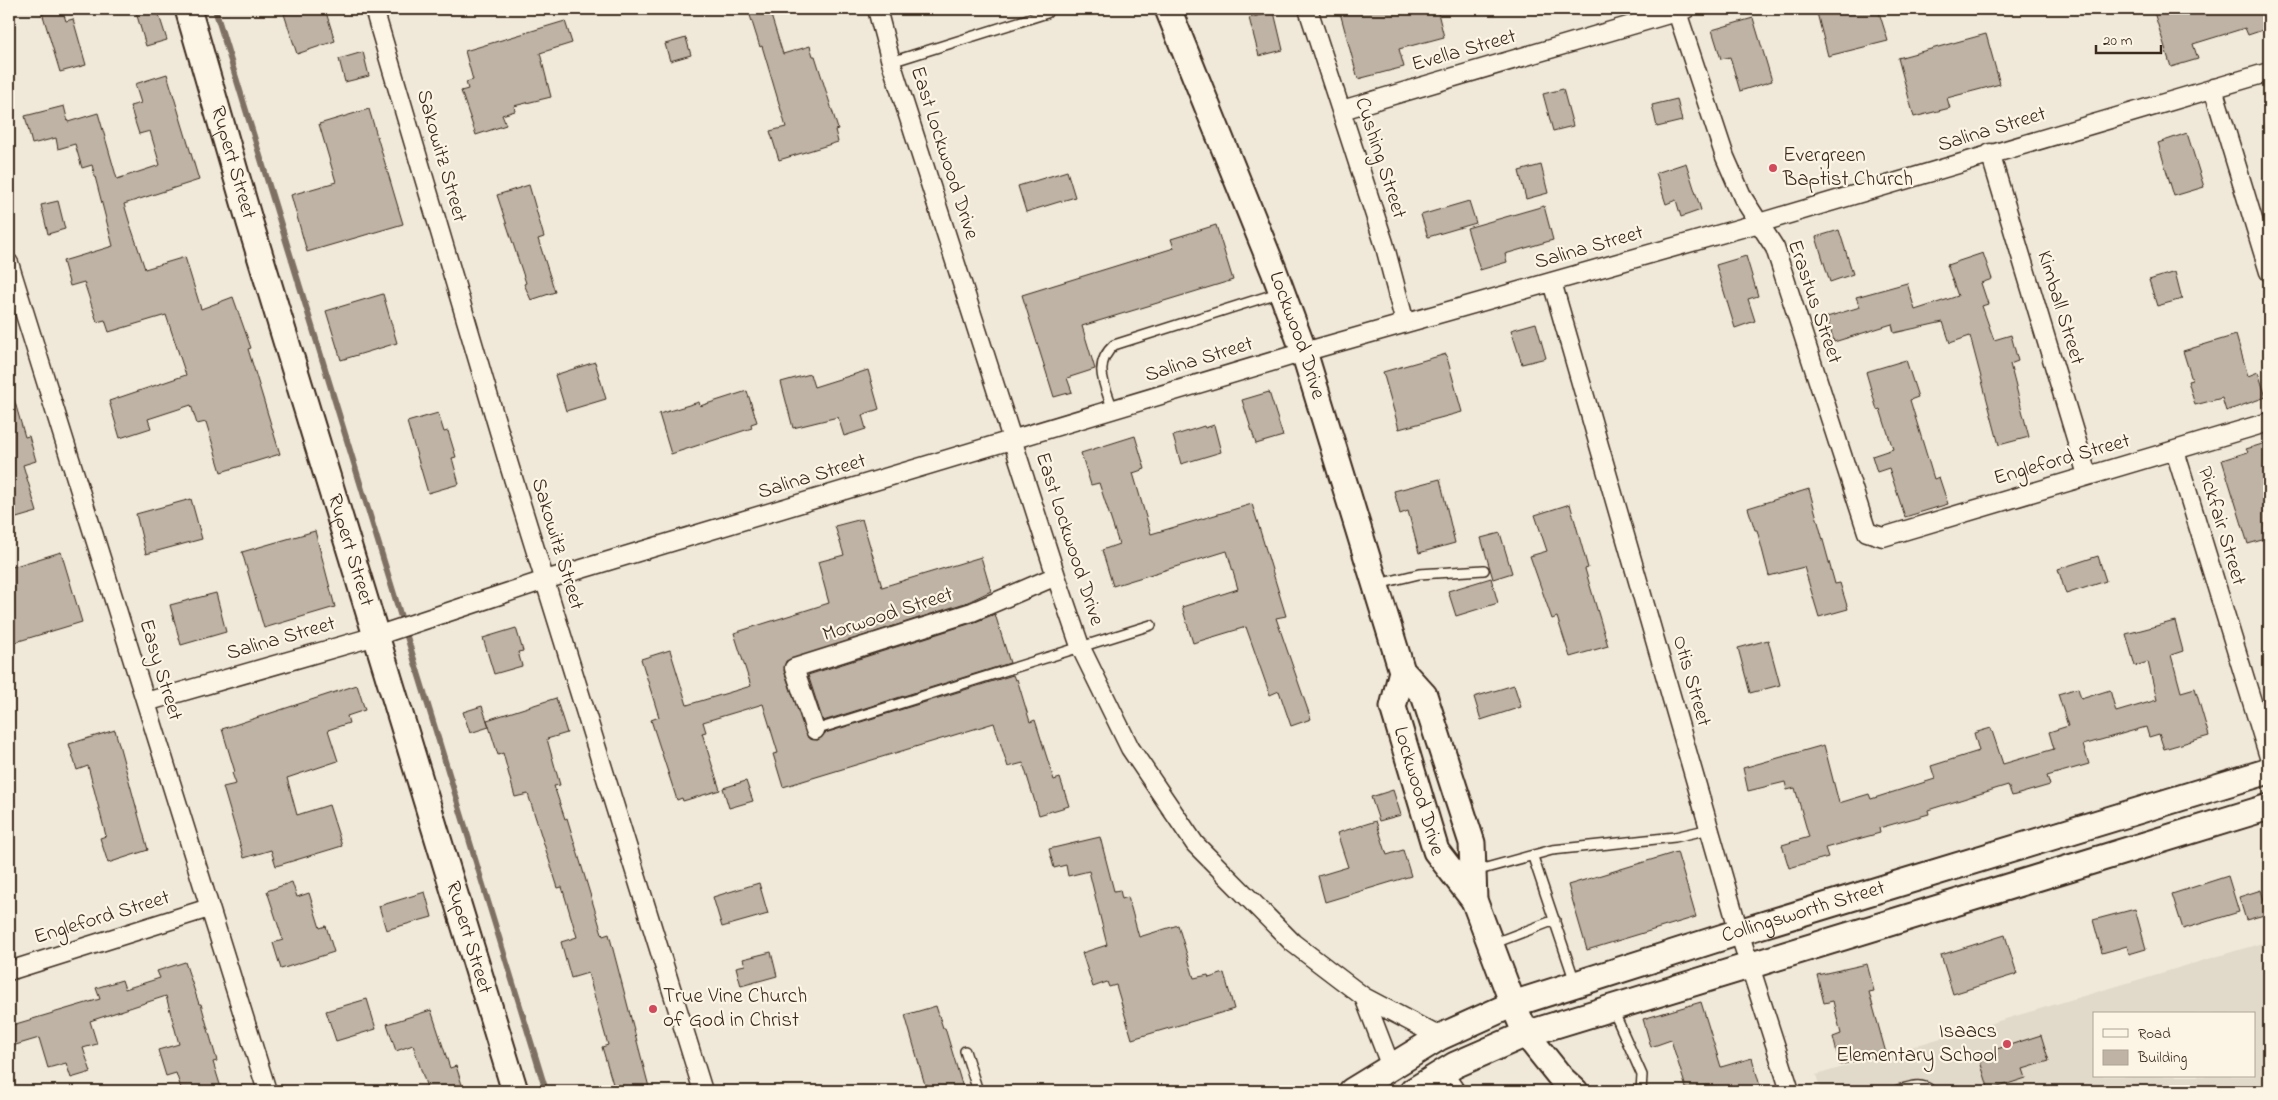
<svg xmlns="http://www.w3.org/2000/svg" width="2278" height="1100" viewBox="0 0 2278 1100" font-family="'Indie Flower',sans-serif">
<rect width="100%" height="100%" fill="#f0e9d9"/>
<filter id="ink" filterUnits="userSpaceOnUse"><feTurbulence type="fractalNoise" baseFrequency=".02" numOctaves="2"/><feDisplacementMap in="SourceGraphic" scale="10" xChannelSelector="R" yChannelSelector="G"/><feConvolveMatrix kernelMatrix="1 2 1 2 8 2 1 2 1" color-interpolation-filters="sRGB"/></filter>
<g filter="url(#ink)">
<path fill="#e1d9c9" fill-rule="evenodd" d="M 2269,941 L 2269,1091 L 1821,1091 L 1816,1075 ZM 2094,1014 L 2254,1014 L 2254,1076 L 2094,1076 Z"/>
<g fill="none" stroke-linecap="round" stroke-linejoin="round">
<path stroke="#7e7163" stroke-width="6" d="M 215,9 L 546,1091"/>
</g>
<path fill="#beb3a4" stroke="#3b2a1e" d="M 41,9 L 62,9 L 66,21 L 73,19 L 86,65 L 60,72 Z
M 135,9 L 157,9 L 167,40 L 146,46 Z
M 299,9 L 325,9 L 335,41 L 297,54 L 284,14 Z
M 748,9 L 769,9 L 783,54 L 810,46 L 813,56 L 815,56 L 838,129 L 835,130 L 838,142 L 779,160 L 770,131 L 786,127 L 762,46 L 760,47 Z
M 1339,9 L 1437,9 L 1444,37 L 1399,49 L 1404,67 L 1358,79 Z
M 1816,9 L 1878,9 L 1888,41 L 1828,56 Z
M 2153,9 L 2269,9 L 2269,28 L 2248,35 L 2245,28 L 2193,44 L 2198,59 L 2171,67 Z
M 1274,12 L 1283,50 L 1259,56 L 1249,18 Z
M 1753,18 L 1772,81 L 1740,91 L 1730,57 L 1721,59 L 1712,30 Z
M 565,21 L 572,43 L 540,53 L 551,97 L 514,106 L 515,111 L 502,115 L 506,125 L 476,135 L 461,91 L 468,89 L 466,82 L 473,80 L 465,51 Z
M 1986,34 L 2000,84 L 1947,98 L 1950,108 L 1914,117 L 1898,58 Z
M 686,38 L 691,55 L 670,61 L 665,44 Z
M 363,52 L 369,76 L 345,82 L 339,59 Z
M 167,74 L 199,180 L 124,204 L 129,221 L 145,269 L 185,257 L 201,309 L 233,297 L 251,348 L 248,349 L 280,454 L 221,472 L 206,422 L 197,424 L 191,405 L 148,419 L 151,428 L 120,438 L 109,401 L 186,375 L 166,315 L 109,332 L 105,320 L 97,322 L 84,282 L 70,286 L 63,261 L 113,246 L 92,165 L 82,168 L 75,144 L 58,149 L 56,138 L 32,144 L 25,116 L 64,106 L 68,122 L 98,113 L 117,179 L 160,165 L 150,131 L 139,134 L 130,106 L 141,103 L 135,84 Z
M 1563,89 L 1573,126 L 1553,131 L 1543,94 Z
M 1677,99 L 1682,121 L 1657,127 L 1652,105 Z
M 369,109 L 403,224 L 307,252 L 291,195 L 336,182 L 319,124 Z
M 2187,133 L 2204,187 L 2174,196 L 2158,143 Z
M 1686,163 L 1701,210 L 1681,217 L 1676,200 L 1666,204 L 1656,173 Z
M 1541,165 L 1548,193 L 1526,199 L 1519,171 Z
M 1067,171 L 1075,197 L 1026,212 L 1018,186 Z
M 529,185 L 544,237 L 538,239 L 555,292 L 531,300 L 524,284 L 526,283 L 497,195 Z
M 58,201 L 65,229 L 48,234 L 41,205 Z
M 1469,201 L 1476,223 L 1428,237 L 1421,215 Z
M 1544,206 L 1553,240 L 1505,254 L 1507,262 L 1480,270 L 1467,228 Z
M 1216,225 L 1233,280 L 1082,326 L 1095,369 L 1067,378 L 1072,392 L 1054,397 L 1022,295 L 1174,248 L 1171,239 Z
M 1839,230 L 1853,274 L 1830,282 L 1816,237 Z
M 1983,253 L 1992,279 L 1981,283 L 1988,304 L 1982,306 L 1994,340 L 2011,335 L 2018,361 L 2010,364 L 2029,437 L 1999,445 L 1970,336 L 1950,343 L 1943,322 L 1894,333 L 1892,324 L 1834,342 L 1827,317 L 1860,307 L 1856,297 L 1907,283 L 1915,310 L 1958,296 L 1947,265 Z
M 1746,256 L 1758,296 L 1748,299 L 1755,321 L 1735,328 L 1716,265 Z
M 2175,272 L 2182,299 L 2157,306 L 2149,280 Z
M 383,294 L 397,343 L 341,360 L 326,311 Z
M 1536,323 L 1546,358 L 1522,364 L 1511,330 Z
M 2236,335 L 2248,376 L 2258,372 L 2266,397 L 2226,411 L 2222,398 L 2195,405 L 2188,381 L 2192,380 L 2183,351 Z
M 1446,354 L 1462,412 L 1399,429 L 1383,372 Z
M 1906,360 L 1918,397 L 1910,400 L 1934,479 L 1939,477 L 1948,504 L 1905,517 L 1889,468 L 1877,472 L 1872,456 L 1893,449 L 1880,409 L 1877,410 L 1866,372 Z
M 595,362 L 606,399 L 566,411 L 555,375 Z
M 868,370 L 879,409 L 862,415 L 866,429 L 844,436 L 838,417 L 793,428 L 781,382 L 810,374 L 814,387 Z
M 747,391 L 757,422 L 751,424 L 752,428 L 671,454 L 659,414 L 699,402 L 700,406 Z
M 1269,392 L 1283,436 L 1256,444 L 1242,400 Z
M 14,399 L 25,437 L 29,436 L 36,461 L 23,465 L 37,512 L 13,519 L 9,506 L 9,400 Z
M 438,413 L 444,432 L 448,431 L 456,457 L 452,458 L 459,484 L 428,493 L 407,422 Z
M 1214,425 L 1221,452 L 1181,464 L 1173,436 L 1204,426 L 1205,428 Z
M 1135,436 L 1145,469 L 1133,473 L 1151,534 L 1252,504 L 1286,616 L 1276,618 L 1311,719 L 1291,726 L 1279,691 L 1270,695 L 1246,627 L 1193,643 L 1182,607 L 1238,589 L 1227,551 L 1113,586 L 1102,550 L 1119,544 L 1099,483 L 1091,485 L 1081,453 Z
M 2269,442 L 2269,538 L 2248,544 L 2222,460 L 2248,452 L 2246,449 Z
M 1440,479 L 1455,543 L 1419,553 L 1408,511 L 1400,514 L 1394,491 Z
M 1809,489 L 1835,584 L 1840,583 L 1848,609 L 1819,617 L 1804,567 L 1769,576 L 1757,530 L 1755,530 L 1748,508 Z
M 191,499 L 202,539 L 146,554 L 136,514 Z
M 1570,504 L 1588,568 L 1585,569 L 1608,646 L 1570,657 L 1557,617 L 1552,619 L 1530,556 L 1547,551 L 1535,515 Z
M 862,519 L 882,587 L 981,557 L 991,591 L 968,602 L 786,661 L 784,671 L 808,738 L 818,740 L 825,733 L 1013,675 L 1015,680 L 1017,679 L 1030,722 L 1035,720 L 1054,780 L 1060,778 L 1069,806 L 1039,815 L 1023,763 L 1008,767 L 994,723 L 783,787 L 773,754 L 778,753 L 763,704 L 703,722 L 706,732 L 702,733 L 720,790 L 683,801 L 682,798 L 677,800 L 651,720 L 659,717 L 641,659 L 670,650 L 687,705 L 751,686 L 734,633 L 829,603 L 818,562 L 844,555 L 835,526 Z
M 315,531 L 335,607 L 264,628 L 242,552 Z
M 1500,533 L 1512,573 L 1493,579 L 1481,538 Z
M 61,552 L 82,622 L 9,644 L 9,568 Z
M 2098,556 L 2106,581 L 2066,594 L 2058,569 Z
M 1491,578 L 1498,603 L 1456,616 L 1448,591 Z
M 216,593 L 226,632 L 181,645 L 170,605 Z
M 995,614 L 1010,663 L 823,721 L 808,675 L 975,622 Z
M 2175,621 L 2183,651 L 2171,655 L 2181,692 L 2195,688 L 2209,736 L 2164,749 L 2159,734 L 2149,737 L 2146,727 L 2083,745 L 2089,764 L 2047,776 L 2050,785 L 2012,796 L 2008,785 L 1928,810 L 1929,814 L 1879,828 L 1880,833 L 1825,848 L 1828,857 L 1789,868 L 1782,845 L 1809,837 L 1795,788 L 1787,790 L 1785,782 L 1748,791 L 1743,768 L 1824,745 L 1839,803 L 1869,794 L 1871,799 L 1935,779 L 1931,766 L 1979,751 L 1974,733 L 1991,728 L 2003,764 L 2054,749 L 2049,732 L 2068,726 L 2058,694 L 2078,688 L 2081,699 L 2110,690 L 2116,712 L 2157,700 L 2148,662 L 2135,666 L 2126,634 Z
M 516,628 L 523,651 L 518,652 L 522,666 L 494,674 L 483,638 Z
M 1768,640 L 1780,685 L 1750,693 L 1738,648 Z
M 357,685 L 365,710 L 347,716 L 349,723 L 328,730 L 338,761 L 287,778 L 297,815 L 329,805 L 342,846 L 276,866 L 271,850 L 244,858 L 223,787 L 236,784 L 232,773 L 235,772 L 222,729 Z
M 1514,685 L 1521,707 L 1481,720 L 1474,697 Z
M 556,698 L 567,733 L 547,739 L 560,785 L 554,786 L 565,819 L 567,818 L 601,930 L 603,936 L 609,934 L 650,1091 L 615,1091 L 602,1047 L 608,1045 L 588,973 L 571,978 L 561,942 L 577,937 L 562,887 L 558,888 L 528,794 L 515,797 L 503,753 L 498,755 L 487,720 Z
M 482,706 L 489,727 L 470,733 L 463,712 Z
M 115,730 L 148,850 L 108,863 L 100,838 L 106,836 L 88,766 L 77,770 L 69,744 Z
M 746,781 L 753,801 L 729,808 L 723,788 Z
M 1393,790 L 1401,815 L 1379,821 L 1371,797 Z
M 1376,821 L 1387,855 L 1403,850 L 1411,876 L 1325,902 L 1318,876 L 1348,867 L 1337,833 Z
M 1100,837 L 1114,891 L 1120,890 L 1122,899 L 1128,897 L 1139,937 L 1178,925 L 1194,978 L 1208,975 L 1209,978 L 1224,973 L 1234,1009 L 1132,1039 L 1116,985 L 1109,987 L 1107,982 L 1093,987 L 1082,953 L 1107,945 L 1089,871 L 1068,876 L 1066,865 L 1054,868 L 1049,849 Z
M 1677,852 L 1696,917 L 1587,950 L 1568,885 Z
M 2228,876 L 2239,912 L 2183,929 L 2172,894 Z
M 292,882 L 297,897 L 309,893 L 320,928 L 326,926 L 334,952 L 281,969 L 273,943 L 283,940 L 267,891 Z
M 759,883 L 768,914 L 722,927 L 713,897 Z
M 2261,890 L 2268,914 L 2246,920 L 2239,897 Z
M 425,892 L 432,917 L 386,930 L 379,906 Z
M 2135,909 L 2146,949 L 2129,954 L 2127,946 L 2102,953 L 2093,920 Z
M 2005,935 L 2017,974 L 1953,994 L 1941,955 Z
M 771,952 L 777,976 L 741,986 L 736,967 L 745,965 L 743,959 Z
M 185,962 L 199,1004 L 201,1004 L 217,1061 L 213,1062 L 222,1091 L 182,1091 L 176,1073 L 166,1076 L 158,1050 L 179,1044 L 166,996 L 90,1021 L 97,1044 L 83,1048 L 91,1072 L 71,1078 L 66,1063 L 48,1068 L 39,1038 L 9,1047 L 9,1026 L 100,999 L 96,988 L 122,980 L 125,989 L 160,978 L 157,971 Z
M 1867,964 L 1874,991 L 1869,992 L 1886,1053 L 1840,1065 L 1833,1037 L 1841,1034 L 1833,1001 L 1824,1003 L 1817,975 Z
M 367,999 L 376,1029 L 336,1041 L 326,1011 Z
M 1701,1002 L 1721,1067 L 1752,1058 L 1760,1086 L 1742,1091 L 1687,1091 L 1671,1040 L 1651,1047 L 1643,1019 Z
M 936,1006 L 943,1028 L 945,1028 L 964,1091 L 930,1091 L 928,1085 L 925,1085 L 905,1015 Z
M 431,1010 L 450,1068 L 456,1066 L 464,1091 L 428,1091 L 413,1045 L 396,1051 L 387,1024 Z
M 2041,1035 L 2049,1061 L 2023,1069 L 2026,1078 L 1989,1090 L 1978,1055 Z"/>
<g fill="none" stroke-linecap="round" stroke-linejoin="round">
<defs>
<path id="lane" d="M 891,62 L 1047,13
M 1113,410 C 1105,385 1092,365 1114,345 L 1281,292
M 1378,584 L 1419,574 L 1484,570
M 815,730 L 1151,625
M 1533,857 L 1575,982
M 1475,871 L 1552,850 L 1675,837 L 1710,829
M 1492,944 L 1555,920
M 1613,1010 L 1642,1075 L 1641,1091
M 965,1051 L 978,1091
M 1447,1071 L 1461,1091
M 1895,1091 C 1908,1088 1920,1081 1932,1091"/>
<path id="street" d="M 374,9 L 509,465 L 703,1091
M 877,9 L 891,62 L 1056,576 L 1080,646 L 1130,748 L 1195,844 L 1293,943 L 1364,997 L 1440,1037
M 1308,9 L 1384,243 L 1405,323
M 1676,9 L 1725,157 L 1743,198 L 1775,248 L 1867,532 L 1883,537 L 2269,422
M 2213,88 L 2269,272
M 1342,110 L 1686,9
M 1990,153 L 2087,475
M 9,263 L 267,1091
M 1552,282 L 1739,932 L 1790,1091
M 2175,451 L 2269,757
M 146,702 L 376,636 L 545,580 L 1304,352 L 1759,223 L 2269,72
M 815,730 L 794,668 L 972,612 L 1056,576
M 9,971 L 209,908
M 1364,997 L 1391,1067"/>
<g id="secondary">
<path id="s1" d="M 188,9 L 250,223 L 515,1091"/>
<path id="s2" d="M 1168,9 L 1274,271 L 1304,352 L 1402,671 L 1424,695 L 1472,843 L 1474,900 L 1513,1004 L 1526,1034 L 1562,1079 L 1575,1091"/>
<path id="s3" d="M 1402,671 L 1393,707 L 1436,851 L 1474,900"/>
<path id="s4" d="M 1352,1091 L 1440,1037 L 1513,1004 L 1739,932 L 2269,771"/>
<path d="M 1413,1091 L 1455,1065 L 1526,1034 L 2269,807"/>
</g>
</defs>
<use href="#lane" stroke="#3b2a1e" stroke-width="12"/>
<use href="#street" stroke="#3b2a1e" stroke-width="21"/>
<use href="#secondary" stroke="#3b2a1e" stroke-width="29"/>
<use href="#lane" stroke="#fcf5e5" stroke-width="9"/>
<use href="#street" stroke="#fcf5e5" stroke-width="18"/>
<use href="#secondary" stroke="#fcf5e5" stroke-width="25"/>
</g>
</g>
<g fill="#d1495b" stroke="#fcf5e5" stroke-width="2">
<circle cx="1773" cy="168" r="5"/>
<circle cx="653" cy="1009" r="5"/>
<circle cx="2007" cy="1044" r="5"/>
</g>
<g text-anchor="middle" dominant-baseline="central" stroke-width="4.5" stroke-linejoin="round" paint-order="stroke">
<g font-size="21" fill="#3b2a1e" stroke="#fcf5e5">
<text transform="translate(1464 51) rotate(-16)">Evella Street</text>
<text transform="translate(1992 130) rotate(-17)">Salina Street</text>
<text transform="translate(944 153) rotate(72)">East Lockwood Drive</text>
<text transform="translate(441 156) rotate(74)">Sakowitz Street</text>
<text transform="translate(1380 158) rotate(72)">Cushing Street</text>
<text stroke="none"><textPath href="#s1" startOffset="160">Rupert Street</textPath></text>
<text transform="translate(1589 248) rotate(-16)">Salina Street</text>
<text transform="translate(1814 302) rotate(71)">Erastus Street</text>
<text transform="translate(2060 308) rotate(73)">Kimball Street</text>
<text stroke="none"><textPath href="#s2" startOffset="351">Lockwood Drive</textPath></text>
<text transform="translate(1199 360) rotate(-17)">Salina Street</text>
<text transform="translate(2062 460) rotate(-16)">Engleford Street</text>
<text transform="translate(812 477) rotate(-17)">Salina Street</text>
<text transform="translate(2221 526) rotate(73)">Pickfair Street</text>
<text transform="translate(1069 539) rotate(72)">East Lockwood Drive</text>
<text transform="translate(557 544) rotate(73)">Sakowitz Street</text>
<text stroke="none"><textPath href="#s1" startOffset="565">Rupert Street</textPath></text>
<text transform="translate(888 615) rotate(-18)">Morwood Street</text>
<text transform="translate(281 639) rotate(-16)">Salina Street</text>
<text transform="translate(160 670) rotate(73)">Easy Street</text>
<text transform="translate(1691 681) rotate(74)">Otis Street</text>
<text stroke="none"><textPath href="#s3" startOffset="125">Lockwood Drive</textPath></text>
<text stroke="none"><textPath href="#s4" startOffset="488">Collingsworth Street</textPath></text>
<text transform="translate(102 918) rotate(-17)">Engleford Street</text>
<text stroke="none"><textPath href="#s1" startOffset="970">Rupert Street</textPath></text>
</g>
<g font-size="21" fill="#3b2a1e" stroke="#fcf5e5" text-anchor="start">
<text x="1783" y="156">Evergreen<tspan x="1783" dy="24">Baptist Church</tspan></text>
<text x="663" y="997">True Vine Church<tspan x="663" dy="24">of God in Christ</tspan></text>
<text x="1997" y="1032" text-anchor="end">Isaacs<tspan x="1997" dy="24">Elementary School</tspan></text>
</g>
</g>
<rect width="2278" height="1100" fill="none" stroke="#fcf5e5" stroke-width="30"/>
<rect x="15" y="15" width="2248" height="1070" fill="none" stroke="#3b2a1e" stroke-width="2" filter="url(#ink)"/>
<rect x="2093" y="1012" width="162" height="65" fill="#fcf5e5" stroke="#afa495"/>
<rect x="2103" y="1029" width="25" height="8" fill="#fcf5e5" stroke="#afa495"/>
<text x="2138" y="1038" font-size="15" fill="#3b2a1e">Road</text>
<rect x="2103" y="1050" width="25" height="15" fill="#beb3a4" stroke="#afa495"/>
<text x="2138" y="1062" font-size="15" fill="#3b2a1e">Building</text>
<path d="M2096 45v8h65v-8" fill="none" stroke="#3b2a1e" stroke-width="2.5"/>
<text x="2103" y="45" font-size="15" fill="#3b2a1e" stroke="#fcf5e5" stroke-width="4" paint-order="stroke">20 m</text>
</svg>
